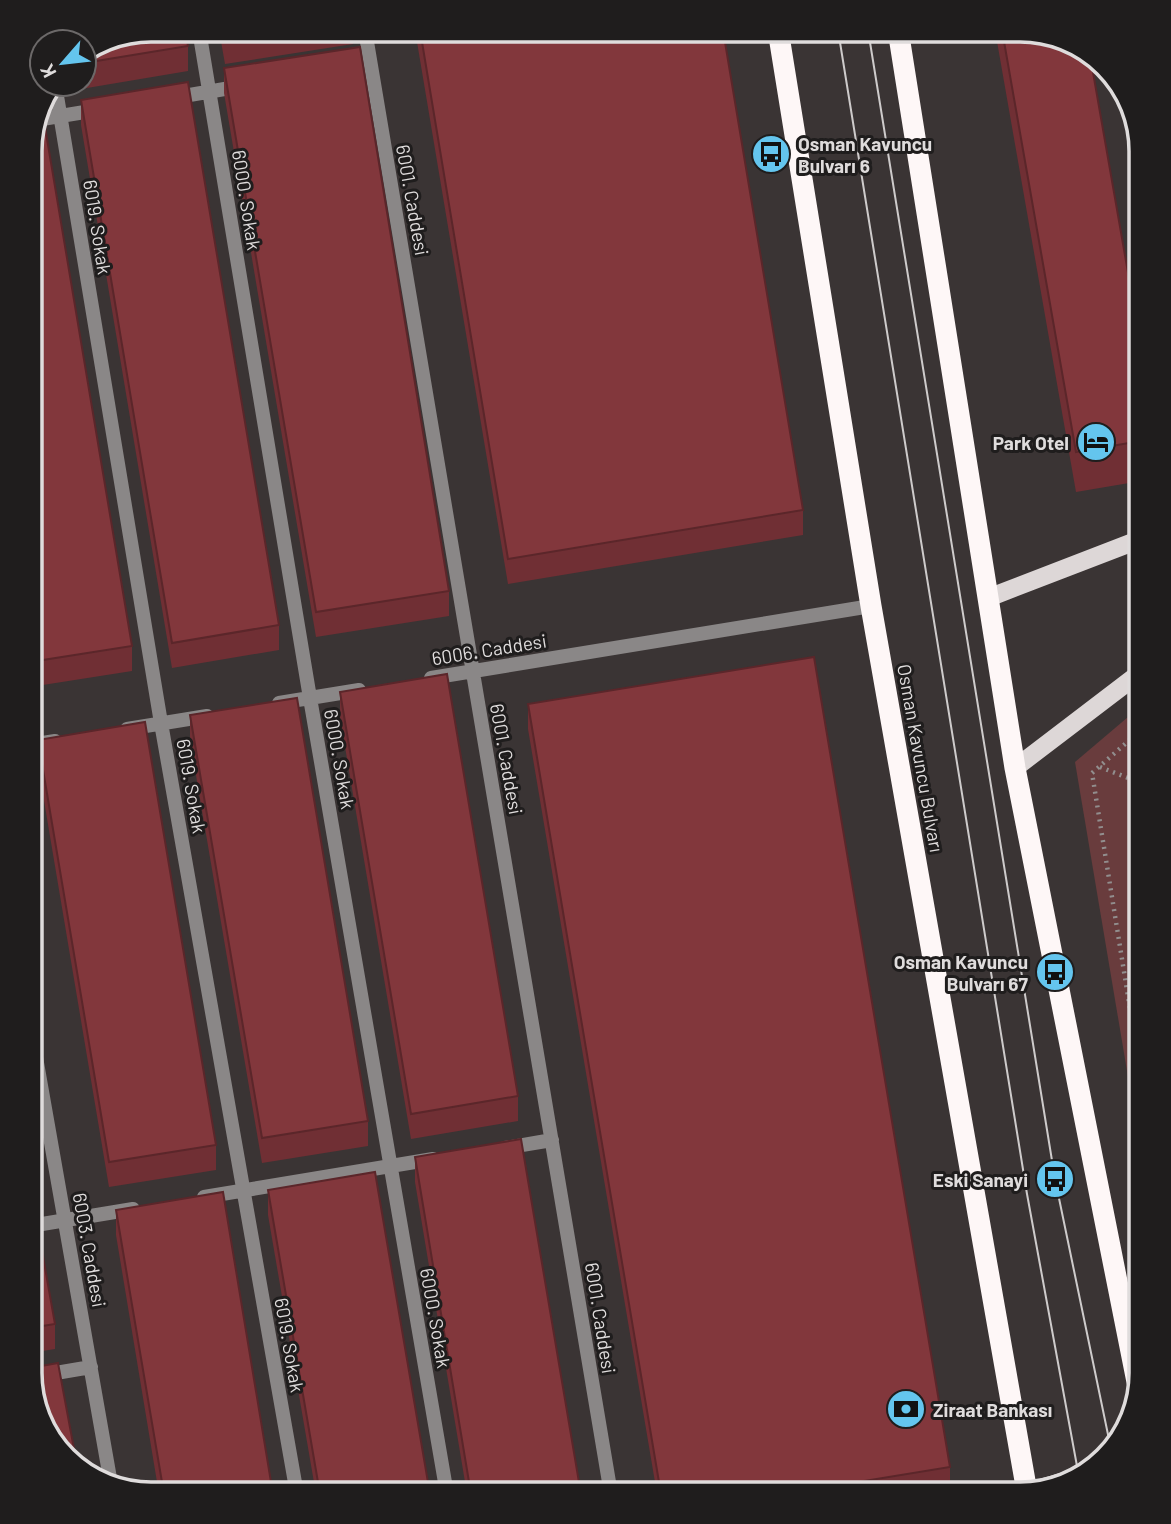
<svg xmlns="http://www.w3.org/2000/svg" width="1171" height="1524" viewBox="0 0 1171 1524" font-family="Barlow,sans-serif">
<rect width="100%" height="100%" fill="#3a3434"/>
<path fill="#693c3d" d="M 1141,706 L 1141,1154 L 1075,762 Z"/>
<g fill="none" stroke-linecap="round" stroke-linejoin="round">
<path stroke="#928e8e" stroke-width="4.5" stroke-dasharray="2 5" stroke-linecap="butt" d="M 1100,767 L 1141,783
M 1128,994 L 1141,992
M 1141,1077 L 1092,773 L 1141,730"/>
<path stroke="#8a8787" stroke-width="14" d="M 199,30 L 310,698 L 447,1494
M 365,30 L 611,1494
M 55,84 L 161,723 L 297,1494
M 172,98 L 242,86
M 36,120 L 97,110
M 431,678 L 871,606
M 279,703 L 359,690
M 127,729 L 207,716
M 30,745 L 55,741
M 30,1023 L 111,1484
M 505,1148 L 552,1140
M 204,1197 L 433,1159
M 30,1226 L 133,1209
M 44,1375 L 91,1367"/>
<path stroke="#ddd7d7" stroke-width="18" d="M 988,598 L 1141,539
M 1015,768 L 1141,672
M 1027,1492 L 1079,1477"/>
<path stroke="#fef7f7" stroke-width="21" d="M 778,30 L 871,606 L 1027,1492
M 898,30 L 1015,768 L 1138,1387"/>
<path stroke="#cecbcb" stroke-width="2" d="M 838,30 L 1027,1194 L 1079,1477
M 868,30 L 1055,1179 L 1111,1449"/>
</g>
<path fill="#702f34" d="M 219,30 L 353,30 L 353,44 L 225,64 Z
M 415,30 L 723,30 L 803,510 L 803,535 L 508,584 Z
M 995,30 L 1028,30 L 1141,347 L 1141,481 L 1076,492 Z
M 188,46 L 188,71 L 81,89 L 80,84 L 84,84 L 84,55 Z
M 224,68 L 449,591 L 449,616 L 316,637 L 224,93 Z
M 81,100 L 279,625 L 279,650 L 172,668 L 81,125 Z
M 30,142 L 132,646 L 132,671 L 30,687 Z
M 340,692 L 518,1096 L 518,1121 L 411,1139 L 340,717 Z
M 528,704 L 950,1467 L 950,1492 L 936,1494 L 657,1494 L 528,729 Z
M 190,715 L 368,1121 L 368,1146 L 262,1163 L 190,740 Z
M 38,740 L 216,1145 L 216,1170 L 109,1187 L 38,765 Z
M 415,1157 L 581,1494 L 467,1494 L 415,1182 Z
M 268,1190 L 430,1494 L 316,1494 L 268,1215 Z
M 116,1210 L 273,1494 L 159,1494 L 116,1235 Z
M 30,1218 L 55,1324 L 55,1349 L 30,1353 Z"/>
<path fill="#82373c" stroke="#5b262a" stroke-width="2" d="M 151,30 L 185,30 L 188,46 L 84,63 L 84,55 Z
M 223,30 L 285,30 L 225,39 Z
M 420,30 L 723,30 L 803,510 L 508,559 Z
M 1002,30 L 1028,30 L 1080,46 L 1090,55 L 1141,347 L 1141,441 L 1076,452 Z
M 360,47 L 449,591 L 316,612 L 224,68 Z
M 188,82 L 279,625 L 172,643 L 81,100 Z
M 41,103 L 132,646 L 30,662 L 30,142 Z
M 814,657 L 950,1467 L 785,1494 L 661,1494 L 528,704 Z
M 447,674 L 518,1096 L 411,1114 L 340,692 Z
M 297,698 L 368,1121 L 262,1138 L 190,715 Z
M 145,722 L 216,1145 L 109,1162 L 38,740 Z
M 521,1139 L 581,1494 L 471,1494 L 415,1157 Z
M 375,1172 L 430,1494 L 320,1494 L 268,1190 Z
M 223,1192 L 273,1494 L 164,1494 L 116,1210 Z
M 36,1217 L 55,1324 L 30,1328 L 30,1218 Z
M 58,1363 L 77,1465 L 50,1440 L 30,1373 L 30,1368 Z"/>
<defs>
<symbol id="bus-disc" viewBox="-11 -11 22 22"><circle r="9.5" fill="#64c5ee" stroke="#1f1d1d"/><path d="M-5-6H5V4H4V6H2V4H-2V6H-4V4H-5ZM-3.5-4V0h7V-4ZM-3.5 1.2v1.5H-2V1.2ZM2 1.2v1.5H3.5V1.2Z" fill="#111"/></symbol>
<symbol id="hotel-disc" viewBox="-11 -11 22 22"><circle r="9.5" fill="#64c5ee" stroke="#1f1d1d"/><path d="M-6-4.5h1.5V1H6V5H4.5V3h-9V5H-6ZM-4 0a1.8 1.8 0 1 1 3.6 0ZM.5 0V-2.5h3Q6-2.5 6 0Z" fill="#111"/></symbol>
<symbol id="bank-disc" viewBox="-11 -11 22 22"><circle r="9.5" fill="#64c5ee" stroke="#1f1d1d"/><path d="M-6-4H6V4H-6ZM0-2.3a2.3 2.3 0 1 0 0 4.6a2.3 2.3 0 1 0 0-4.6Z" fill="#111"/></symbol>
</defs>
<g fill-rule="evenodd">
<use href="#bus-disc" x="749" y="132" width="44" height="44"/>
<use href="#hotel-disc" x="1074" y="420" width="44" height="44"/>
<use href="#bus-disc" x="1033" y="950" width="44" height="44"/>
<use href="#bus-disc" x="1033" y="1157" width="44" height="44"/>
<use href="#bank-disc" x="884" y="1387" width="44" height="44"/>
</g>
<g text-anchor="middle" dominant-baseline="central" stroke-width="6" stroke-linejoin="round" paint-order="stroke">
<g font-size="19" font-weight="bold" fill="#dfdcdc" stroke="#1f1d1d" text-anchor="end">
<text x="798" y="143" text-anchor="start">Osman Kavuncu<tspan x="798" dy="22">Bulvarı 6</tspan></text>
<text x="1069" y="442">Park Otel</text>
<text x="1028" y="961">Osman Kavuncu<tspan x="1028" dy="22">Bulvarı 67</tspan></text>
<text x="1028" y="1179">Eski Sanayi</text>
<text x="933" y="1409" text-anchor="start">Ziraat Bankası</text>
</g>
<g font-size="19" fill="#dfdcdc" stroke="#1f1d1d">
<text transform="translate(247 200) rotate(81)">6000. Sokak</text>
<text transform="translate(413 200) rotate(80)">6001. Caddesi</text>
<text transform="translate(98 227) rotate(81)">6019. Sokak</text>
<text transform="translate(489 649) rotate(-9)">6006. Caddesi</text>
<text transform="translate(921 758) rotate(80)">Osman Kavuncu Bulvarı</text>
<text transform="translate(340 759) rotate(80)">6000. Sokak</text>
<text transform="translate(507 759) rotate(80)">6001. Caddesi</text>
<text transform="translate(192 786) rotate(80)">6019. Sokak</text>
<text transform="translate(90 1250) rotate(80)">6003. Caddesi</text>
<text transform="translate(436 1318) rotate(80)">6000. Sokak</text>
<text transform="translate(601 1318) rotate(81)">6001. Caddesi</text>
<text transform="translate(290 1345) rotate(80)">6019. Sokak</text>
</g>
</g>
<path d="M0 0H1171V1524H0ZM151 42H1020A109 109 0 0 1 1129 151V1373A109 109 0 0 1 1020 1482H151A109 109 0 0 1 42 1373V151A109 109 0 0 1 151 42Z" fill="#1f1d1d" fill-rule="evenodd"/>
<path fill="none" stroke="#dfdcdc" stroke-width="3.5" d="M151 42H1020A109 109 0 0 1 1129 151V1373A109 109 0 0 1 1020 1482H151A109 109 0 0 1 42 1373V151A109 109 0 0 1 151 42Z"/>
<g transform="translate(63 63) rotate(242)"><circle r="33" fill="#1f1d1d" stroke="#6c6969" stroke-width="2"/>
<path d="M0-5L12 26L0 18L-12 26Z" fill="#64c5ee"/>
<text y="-10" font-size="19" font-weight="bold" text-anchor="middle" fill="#dfdcdc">K</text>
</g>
</svg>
